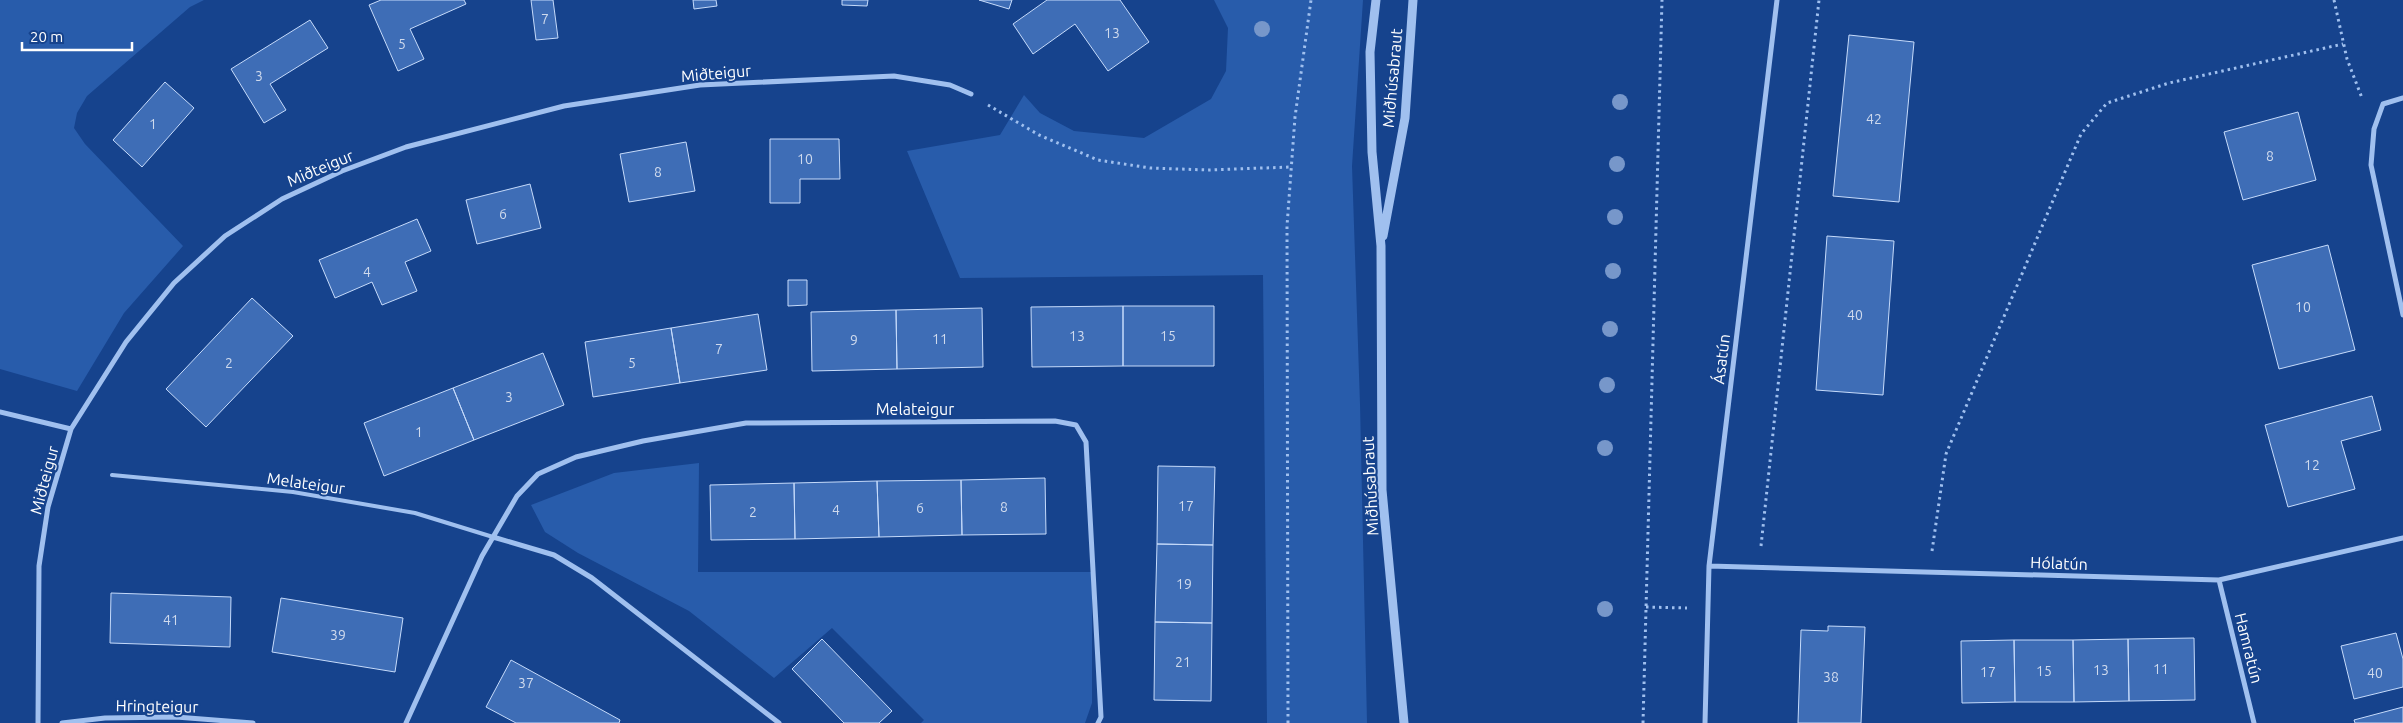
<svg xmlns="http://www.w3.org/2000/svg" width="2403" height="723" viewBox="0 0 2403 723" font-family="Ubuntu,sans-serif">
<rect width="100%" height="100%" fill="#16438d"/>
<path fill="#285cab" d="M 0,0 L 204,0 L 190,7 L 87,96 L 77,113 L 74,128 L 85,144 L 183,246 L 124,313 L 77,391 L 0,369 Z
M 1214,0 L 1363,0 L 1352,166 L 1360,404 L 1367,723 L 1267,723 L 1263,275 L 960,278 L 907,151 L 1000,135 L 1024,95 L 1040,113 L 1074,131 L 1144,138 L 1211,99 L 1226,71 L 1228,28 Z
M 699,463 L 698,572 L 1092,572 L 1092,703 L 1085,723 L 921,723 L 924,720 L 832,628 L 774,678 L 689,611 L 578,553 L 545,532 L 531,505 L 614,473 Z"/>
<path fill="#3e6db6" stroke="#c6dbfb" d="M 381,0 L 464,0 L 466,4 L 410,29 L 424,59 L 398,71 L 369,5 Z
M 531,0 L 553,0 L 558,38 L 536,40 Z
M 693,0 L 716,0 L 717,6 L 694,9 Z
M 842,0 L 868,0 L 867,6 L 842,5 Z
M 979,0 L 1012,0 L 1009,9 Z
M 1047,0 L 1120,0 L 1149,42 L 1108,71 L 1075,24 L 1033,54 L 1013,24 Z
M 310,20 L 328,48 L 270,84 L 286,110 L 264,123 L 231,69 Z
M 1849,35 L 1914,42 L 1899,202 L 1833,196 Z
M 165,82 L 194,108 L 142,167 L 113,140 Z
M 2298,112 L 2316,180 L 2243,200 L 2224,132 Z
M 770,139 L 839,139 L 840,179 L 800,179 L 800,203 L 770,203 Z
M 686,142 L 695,191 L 629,202 L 620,154 Z
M 530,184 L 541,228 L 477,244 L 466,200 Z
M 417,219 L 431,251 L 405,262 L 417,291 L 382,305 L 372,282 L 335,298 L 319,260 Z
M 1827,236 L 1894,241 L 1883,395 L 1816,390 Z
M 2328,245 L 2355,350 L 2279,369 L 2252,265 Z
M 788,280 L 807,280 L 807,305 L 788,306 Z
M 252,298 L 293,336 L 206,427 L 166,389 Z
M 1123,306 L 1123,366 L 1032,367 L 1031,307 Z
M 1123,306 L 1214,306 L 1214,366 L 1123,366 Z
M 982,308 L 983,367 L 897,369 L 896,310 Z
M 896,310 L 897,369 L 812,371 L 811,312 Z
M 758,314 L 767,370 L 680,383 L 671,328 Z
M 671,328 L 680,383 L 593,397 L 585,342 Z
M 543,353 L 564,405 L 474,440 L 453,388 Z
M 453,388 L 474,440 L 384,476 L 364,423 Z
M 2372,396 L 2381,430 L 2341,441 L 2355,489 L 2288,507 L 2265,425 Z
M 1158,466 L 1215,467 L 1213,545 L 1157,544 Z
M 1045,478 L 1046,534 L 962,535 L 961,480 Z
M 961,480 L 962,535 L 879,537 L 877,481 Z
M 877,481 L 879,537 L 795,539 L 794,483 Z
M 794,483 L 795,539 L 711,540 L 710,485 Z
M 1157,544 L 1213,545 L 1212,623 L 1155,622 Z
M 111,593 L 231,597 L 230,647 L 110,643 Z
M 281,598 L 403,618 L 395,672 L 272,652 Z
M 1155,622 L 1212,623 L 1211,701 L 1154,700 Z
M 1828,626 L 1865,627 L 1861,723 L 1798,723 L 1801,630 L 1828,631 Z
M 2396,633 L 2403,659 L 2403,687 L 2354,699 L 2341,646 Z
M 2194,638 L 2195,700 L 2129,701 L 2128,639 Z
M 822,639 L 892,711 L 879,723 L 844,723 L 792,669 Z
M 2128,639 L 2129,701 L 2074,702 L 2073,640 Z
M 2014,640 L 2073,640 L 2074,702 L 2015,702 Z
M 2014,640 L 2015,702 L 1962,703 L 1961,641 Z
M 511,660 L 620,720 L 619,723 L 516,723 L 486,707 Z
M 2403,707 L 2403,723 L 2355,723 L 2354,720 Z"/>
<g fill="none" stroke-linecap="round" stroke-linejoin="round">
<path stroke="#a0c0ef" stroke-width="3" stroke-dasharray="2.5 4" stroke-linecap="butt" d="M 2334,0 L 2347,59 L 2362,98
M 988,105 L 1039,135 L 1098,160 L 1150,168 L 1208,170 L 1291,167
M 1761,546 L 1819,0
M 1932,551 L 1946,454 L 2081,134 L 2107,103 L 2169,83 L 2343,44
M 1646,607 L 1687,608
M 1288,723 L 1287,226 L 1295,117 L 1311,0
M 1643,723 L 1662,0"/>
<path stroke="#a0c0ef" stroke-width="4" d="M 112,475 L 293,492 L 415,513 L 493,537"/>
<path stroke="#a0c0ef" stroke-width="5" d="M 2403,98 L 2383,104 L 2374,129 L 2371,165 L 2403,315
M 0,412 L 71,429
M 493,537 L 554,555 L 592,578 L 779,723
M 1709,566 L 2219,580 L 2403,538
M 2219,580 L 2254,723
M 38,723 L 39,566 L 48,507 L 71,429 L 126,342 L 174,283 L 225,236 L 282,199 L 342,171 L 406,147 L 564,106 L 700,85 L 894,76 L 950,85 L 971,94
M 62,723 L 105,718 L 176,717 L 253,723
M 406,723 L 482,556 L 517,496 L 538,474 L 576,457 L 643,441 L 746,423 L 1055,421 L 1076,425 L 1086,442 L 1101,717 L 1098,723
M 1705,723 L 1709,566 L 1777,0"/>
<path stroke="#a0c0ef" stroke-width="9" d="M 1376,0 L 1370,52 L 1372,152 L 1381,246 L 1382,490 L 1404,723
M 1383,236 L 1405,118 L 1413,0"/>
</g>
<g fill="#7797ca">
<circle cx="1262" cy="29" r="8"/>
<circle cx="1620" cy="102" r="8"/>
<circle cx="1617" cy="164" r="8"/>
<circle cx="1615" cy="217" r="8"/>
<circle cx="1613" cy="271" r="8"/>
<circle cx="1610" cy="329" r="8"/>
<circle cx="1607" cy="385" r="8"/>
<circle cx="1605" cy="448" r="8"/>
<circle cx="1605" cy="609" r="8"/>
</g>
<g text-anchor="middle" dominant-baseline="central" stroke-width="4" stroke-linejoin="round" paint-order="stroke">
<g font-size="14" fill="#cfdaed">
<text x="545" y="19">7</text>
<text x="1112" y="33">13</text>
<text x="402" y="44">5</text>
<text x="259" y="76">3</text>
<text x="1874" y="119">42</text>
<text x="153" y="124">1</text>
<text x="2270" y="156">8</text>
<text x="805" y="159">10</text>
<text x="658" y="172">8</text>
<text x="503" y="214">6</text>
<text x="367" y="272">4</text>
<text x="2303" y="307">10</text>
<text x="1855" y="315">40</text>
<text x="1077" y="336">13</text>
<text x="1168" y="336">15</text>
<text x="940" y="339">11</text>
<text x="854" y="340">9</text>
<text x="719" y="349">7</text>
<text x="229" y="363">2</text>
<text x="632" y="363">5</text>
<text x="509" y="397">3</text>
<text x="419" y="432">1</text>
<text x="2312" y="465">12</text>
<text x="1186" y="506">17</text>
<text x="1004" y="507">8</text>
<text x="920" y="508">6</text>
<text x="836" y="510">4</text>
<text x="753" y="512">2</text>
<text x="1184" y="584">19</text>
<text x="171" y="620">41</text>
<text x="338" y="635">39</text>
<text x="1183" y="662">21</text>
<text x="2161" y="669">11</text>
<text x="2101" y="670">13</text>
<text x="2044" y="671">15</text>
<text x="1988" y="672">17</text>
<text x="2375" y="673">40</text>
<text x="1831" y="677">38</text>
<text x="526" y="683">37</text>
</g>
<g font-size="16" fill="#fff" stroke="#16438d">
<text transform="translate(716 73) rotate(-5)">Miðteigur</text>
<text transform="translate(1392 78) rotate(-85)">Miðhúsabraut</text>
<text transform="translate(320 168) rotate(-23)">Miðteigur</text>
<text transform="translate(1721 359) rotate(-83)">Ásatún</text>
<text x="915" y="409">Melateigur</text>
<text transform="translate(44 480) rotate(-75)">Miðteigur</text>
<text transform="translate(306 483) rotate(8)">Melateigur</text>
<text transform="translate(1370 486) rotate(-93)">Miðhúsabraut</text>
<text transform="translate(2059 563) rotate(2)">Hólatún</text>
<text transform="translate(2249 648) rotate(76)">Hamratún</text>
<text transform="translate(157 706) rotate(1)">Hringteigur</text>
</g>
</g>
<path d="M22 42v8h110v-8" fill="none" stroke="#ffffff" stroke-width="2.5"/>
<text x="30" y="42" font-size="15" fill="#ffffff" stroke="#16438d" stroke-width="4" paint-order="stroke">20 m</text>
</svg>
